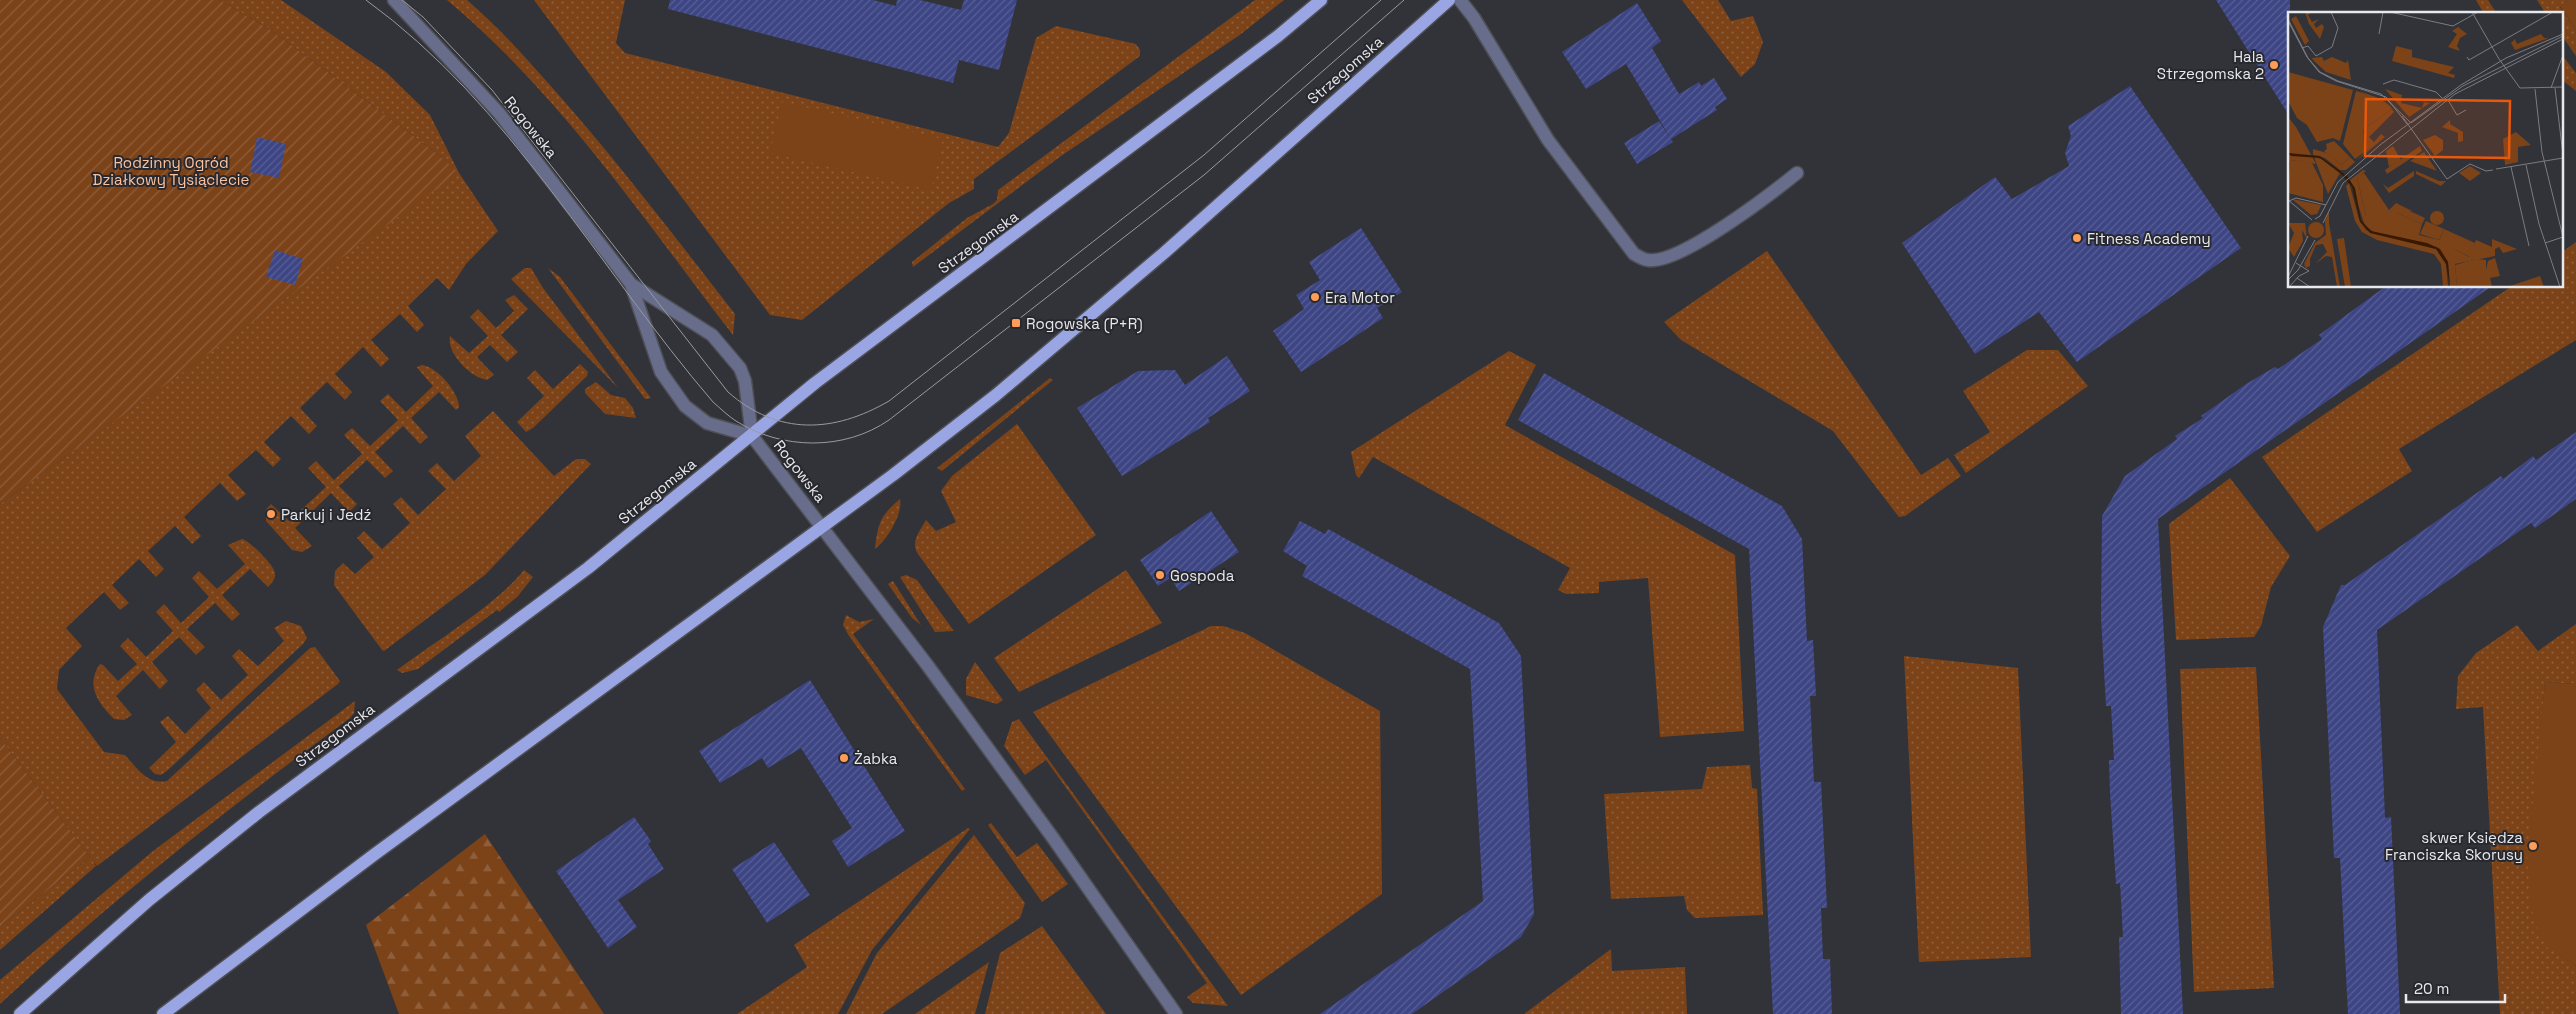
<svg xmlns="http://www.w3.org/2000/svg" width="2576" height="1014" viewBox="0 0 2576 1014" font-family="'Space Grotesk',sans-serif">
<defs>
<pattern id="grass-dots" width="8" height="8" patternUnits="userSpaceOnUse" patternTransform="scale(1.25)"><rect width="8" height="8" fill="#7c4319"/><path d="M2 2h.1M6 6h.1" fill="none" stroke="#8f5e3b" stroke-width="1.8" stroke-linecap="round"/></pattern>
<pattern id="forest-firs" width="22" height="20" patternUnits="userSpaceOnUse" patternTransform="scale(1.25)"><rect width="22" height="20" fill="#7c4319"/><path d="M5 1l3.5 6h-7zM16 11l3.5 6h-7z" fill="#8f5e3b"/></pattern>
<pattern id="garden-furrows" width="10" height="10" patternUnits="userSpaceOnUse" patternTransform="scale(1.25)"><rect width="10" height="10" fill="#7c4319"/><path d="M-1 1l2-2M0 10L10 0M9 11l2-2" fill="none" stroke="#8f5e3b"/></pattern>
<pattern id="building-hatch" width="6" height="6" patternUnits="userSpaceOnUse" patternTransform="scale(1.25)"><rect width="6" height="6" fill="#3d4584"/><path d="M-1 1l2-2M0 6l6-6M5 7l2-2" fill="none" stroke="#596096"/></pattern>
</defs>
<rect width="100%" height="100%" fill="#313339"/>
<path fill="url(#grass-dots)" d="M 219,0 L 281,0 L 386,72 L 430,115 L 459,173 L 498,231 L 466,264 L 449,290 L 437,278 L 408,306 L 424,325 L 417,332 L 400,314 L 371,340 L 389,359 L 381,367 L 363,347 L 335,374 L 352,392 L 345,400 L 327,382 L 300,408 L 317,426 L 309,434 L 291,416 L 264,442 L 281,459 L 273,467 L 256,450 L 228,475 L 246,494 L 237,501 L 220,483 L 184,517 L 201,536 L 192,544 L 175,526 L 148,551 L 164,569 L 156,577 L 139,559 L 112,585 L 129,603 L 120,610 L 104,592 L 66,628 L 82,646 L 59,670 L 57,689 L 104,752 L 125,755 C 137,768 147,785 167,781 L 310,648 L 315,647 L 340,681 L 338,684 L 97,866 L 92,860 L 96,866 L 0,950 L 0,927 L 90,857 L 0,738 L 0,504 L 458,173 L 435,152 L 268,28 Z
M 447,0 L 467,0 C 503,31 533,66 564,101 C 624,170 679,242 735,314 L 733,335 C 643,219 561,95 447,0 Z
M 534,0 L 625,0 L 616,43 L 625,53 L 998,147 L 1009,133 L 1036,38 L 1056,26 L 1136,44 L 1140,50 L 1140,56 L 974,179 L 974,189 L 949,203 L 802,320 L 770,315 Z
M 1255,0 L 1284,0 L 1241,34 L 1061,156 L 913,267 L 912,262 L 967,218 L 993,204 L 997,200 L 998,190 Z
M 1682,0 L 1718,0 L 1731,21 L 1753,16 L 1763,42 L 1755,64 L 1741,77 Z
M 2476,0 L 2488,0 L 2497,14 L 2484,14 Z
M 2537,0 L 2569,0 L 2560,7 L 2576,30 L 2576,56 L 2562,36 L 2562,14 L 2546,14 Z
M 2562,55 L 2576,73 L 2576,91 L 2562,80 Z
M 2576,242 L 2576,340 L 2399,449 L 2412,471 L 2317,532 L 2262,457 L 2512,286 L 2562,286 L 2562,252 Z
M 1767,251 L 1921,475 L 1948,458 L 1961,476 L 1905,516 L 1899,517 L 1833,431 L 1681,340 L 1664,322 Z
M 525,268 L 531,268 L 543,288 L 618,388 L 511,279 Z
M 548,268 L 560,277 L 651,398 L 645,399 Z
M 514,295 L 528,309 L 501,335 L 518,352 L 507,362 L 490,345 L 477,357 L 494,375 L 487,380 C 471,378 446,353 450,336 L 469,353 L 488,336 L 470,317 L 478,309 L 496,328 L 514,311 L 505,300 Z
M 2027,350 L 2058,350 L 2088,386 L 1966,473 L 1954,455 L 1990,432 L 1963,391 Z
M 1509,351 L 1536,365 L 1505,425 L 1735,555 L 1744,731 L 1660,737 L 1648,578 L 1599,582 L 1599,593 L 1566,594 L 1558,590 L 1570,568 L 1373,457 L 1359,478 L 1356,475 L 1351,452 Z
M 580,364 L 588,372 L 587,376 L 533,428 L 526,432 L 517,422 L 544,396 L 527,378 L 535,370 L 553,389 Z
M 422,365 C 437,367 459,392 459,407 L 456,410 L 439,392 L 411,418 L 428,437 L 420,444 L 403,426 L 375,452 L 393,471 L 385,478 L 367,460 L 339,486 L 357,504 L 349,512 L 331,493 L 295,528 L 312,546 L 302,552 L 292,550 L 266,521 L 266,510 L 271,504 L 289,521 L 326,487 L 308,468 L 316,461 L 334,480 L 362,454 L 344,435 L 352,428 L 370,446 L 398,420 L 380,401 L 388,394 L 406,412 L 433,386 L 418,369 L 417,367 Z
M 1050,378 L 1053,380 L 942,471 L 937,468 Z
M 596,382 L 611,395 L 625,398 L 633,408 L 636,418 L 605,414 L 585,393 L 585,389 Z
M 493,411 L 554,476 L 576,459 L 585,459 L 591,464 L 485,575 L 384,651 L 382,650 L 334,585 L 335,571 L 343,563 L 355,574 L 374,557 L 357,538 L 364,531 L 382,549 L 410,523 L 393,504 L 401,497 L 418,515 L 446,489 L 428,471 L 437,463 L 454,481 L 481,456 L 465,436 Z
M 1017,424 L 1096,535 L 969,624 L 918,554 C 910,542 920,531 926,520 L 936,531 L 956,522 L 941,491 L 952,476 Z
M 2230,478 L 2290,556 L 2271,587 L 2261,626 L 2254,637 L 2176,640 L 2169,524 Z
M 900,499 C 903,514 887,540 875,549 C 878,523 880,516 900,499 Z
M 242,539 C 250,541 274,565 275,573 C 276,579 272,583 268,587 L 250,569 L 222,595 L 240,614 L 232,621 L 215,603 L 187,629 L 205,647 L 196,655 L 179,637 L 152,662 L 168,681 L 160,689 L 143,670 L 116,696 L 132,715 L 124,720 L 114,719 C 98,703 85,685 100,664 L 103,665 L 118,681 L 137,664 L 120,646 L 128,638 L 146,657 L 173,631 L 156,612 L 164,604 L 181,623 L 209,597 L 192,578 L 199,571 L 217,589 L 245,564 L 228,545 Z
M 524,570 L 533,577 L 518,596 L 499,612 L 497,610 L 418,669 L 402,673 L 397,670 C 434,642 496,605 524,570 Z
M 1126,570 L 1162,623 L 1019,692 L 994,658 Z
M 906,575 L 917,580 L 954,631 L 935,632 L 900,577 Z
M 893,581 L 921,625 L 912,618 L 888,584 Z
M 846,615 L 859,622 L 874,619 L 853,634 L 965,789 L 962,791 L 849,636 L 843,625 Z
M 286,621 L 301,626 L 307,638 L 303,644 L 168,770 L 161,775 L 155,774 L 149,768 L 176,742 L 160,722 L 168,716 L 185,734 L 211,708 L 196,690 L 204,682 L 221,700 L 248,675 L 232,656 L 239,649 L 258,666 L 284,641 L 274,628 Z
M 2576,624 L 2576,684 L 2545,682 L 2538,764 L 2548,947 L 2576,966 L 2576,1014 L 2500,1014 L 2483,707 L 2456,709 L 2458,676 L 2476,653 L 2517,625 L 2538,651 Z
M 1211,626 L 1223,626 L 1245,633 L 1380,711 L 1382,894 L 1241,995 L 1033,712 Z
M 1904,656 L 2018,668 L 2031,957 L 1919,962 Z
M 975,662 L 1003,700 L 997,704 L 966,695 L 966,679 Z
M 2256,667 L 2274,988 L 2194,992 L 2180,669 Z
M 355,701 L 354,713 L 350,718 C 229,807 111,901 0,1004 L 0,980 L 153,851 Z
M 1019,719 L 1228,1006 L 1193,1003 L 1187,997 L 1207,983 L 1046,760 L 1025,775 L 1004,746 L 1012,722 Z
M 1750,765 L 1752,788 L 1757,789 L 1763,915 L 1695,918 L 1687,910 L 1684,896 L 1611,899 L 1604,794 L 1702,789 L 1707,767 Z
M 991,823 L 1017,857 L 1037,843 L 1068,884 L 1042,902 L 988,825 Z
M 968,828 L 970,829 L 872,950 L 838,1014 L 737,1014 L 807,967 L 794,945 Z
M 974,835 L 1025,903 L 1020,918 L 882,1014 L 846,1014 L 877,953 Z
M 1042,926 L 1106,1014 L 985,1014 L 1000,953 Z
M 1611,949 L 1612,971 L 1685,967 L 1687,1014 L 1524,1014 Z
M 989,962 L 975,1014 L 915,1014 Z"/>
<path fill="url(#forest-firs)" d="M 485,834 L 604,1014 L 399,1014 L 366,925 Z"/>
<path fill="#7c4319" d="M 2569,0 L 2576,0 L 2576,30 L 2560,6 Z
M 782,102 L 943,139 L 931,190 L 770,153 Z
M 2545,682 L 2576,684 L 2576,966 L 2547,947 L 2540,936 L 2532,911 L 2527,860 Z"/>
<path fill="url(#garden-furrows)" d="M 0,0 L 219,0 L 268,28 L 435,152 L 459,173 L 0,504 Z
M 0,738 L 90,857 L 0,927 Z"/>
<path fill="url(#building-hatch)" d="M 670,0 L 873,0 L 896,6 L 897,0 L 920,0 L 961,10 L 964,0 L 1017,0 L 999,70 L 959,60 L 953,83 L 668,9 Z
M 2216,0 L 2290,0 L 2290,117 Z
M 1637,3 L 1661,41 L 1652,48 L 1679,94 L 1699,82 L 1701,86 L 1714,78 L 1727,99 L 1715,107 L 1717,110 L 1671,139 L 1626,64 L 1586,89 L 1562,52 Z
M 2130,86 L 2241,248 L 2077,362 L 2039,312 L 1975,354 L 1902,243 L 1995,177 L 2012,199 L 2069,166 L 2065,153 L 2071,136 L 2068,126 Z
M 1659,121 L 1673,142 L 1637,164 L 1624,143 Z
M 257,137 L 286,144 L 279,178 L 250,172 Z
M 1361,228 L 1402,292 L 1377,308 L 1383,318 L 1301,372 L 1273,331 L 1304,309 L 1296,295 L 1320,280 L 1309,262 Z
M 275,250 L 303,259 L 295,285 L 266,277 Z
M 2386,286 L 2492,286 L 2158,519 L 2183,1014 L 2121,1014 L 2119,937 L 2123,937 L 2120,883 L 2116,884 L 2110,793 L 2109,760 L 2114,760 L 2111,706 L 2106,706 L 2101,617 L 2102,516 L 2125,476 L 2177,439 L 2175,436 L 2203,418 L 2201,416 L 2246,384 L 2275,367 L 2278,369 L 2322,339 L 2319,335 Z
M 1227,356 L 1250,391 L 1208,418 L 1210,422 L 1122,476 L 1077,408 L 1138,371 L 1175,370 L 1185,385 Z
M 1544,373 L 1782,506 L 1802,539 L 1807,641 L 1813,640 L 1816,696 L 1810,696 L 1814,782 L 1821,782 L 1827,908 L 1821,908 L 1823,959 L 1830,959 L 1832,1014 L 1773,1014 L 1749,549 L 1518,420 Z
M 2576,432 L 2576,499 L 2535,528 L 2531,523 L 2377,630 L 2385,818 L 2391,817 L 2400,1014 L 2348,1014 L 2340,858 L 2334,858 L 2323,627 L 2341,585 L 2345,585 L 2501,476 L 2503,479 L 2533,456 L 2536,460 Z
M 1211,511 L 1239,552 L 1179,591 L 1170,578 L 1158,586 L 1140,560 Z
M 1300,521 L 1325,534 L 1328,529 L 1499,623 L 1521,656 L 1534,914 L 1521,937 L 1412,1014 L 1320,1014 L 1483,901 L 1470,669 L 1302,576 L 1307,566 L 1283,551 Z
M 810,680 L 905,831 L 848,867 L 832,841 L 852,828 L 801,748 L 768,768 L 762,758 L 720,783 L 699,751 Z
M 634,817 L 651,841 L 648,844 L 664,869 L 618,900 L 637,927 L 608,948 L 556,871 Z
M 774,842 L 810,895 L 767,923 L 732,869 Z"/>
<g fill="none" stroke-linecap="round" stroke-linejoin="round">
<defs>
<path id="minor" d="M 394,0 L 499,113 L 631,284 L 661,372 L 685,406 L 707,423 L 752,436
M 1460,0 L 1474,18 L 1548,140 L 1634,254 C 1638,256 1644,260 1648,260 C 1679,265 1771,194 1797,173
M 631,284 L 712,335 L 740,368 L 745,381 L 752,436 L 928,666 L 1053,838 L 1176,1014"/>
<path id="major" d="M 20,1014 L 149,900 L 259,812 L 588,568 L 815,383 L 1278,36 L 1321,0
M 163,1014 L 375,854 L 893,475 L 996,395 L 1164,253 L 1449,0"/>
</defs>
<use href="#minor" stroke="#4e5056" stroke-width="15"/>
<use href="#major" stroke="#4e5056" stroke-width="15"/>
<use href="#minor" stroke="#676d8b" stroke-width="12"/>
<use href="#major" stroke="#9aa6e3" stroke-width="12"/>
<path stroke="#999a9f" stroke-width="1" d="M 366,0 C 511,105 598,268 713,402 C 720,408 728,416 736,421 C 782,450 844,451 889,420 L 1204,175 L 1404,0
M 402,0 L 423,17 L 492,90 L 728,392 C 778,436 834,433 889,401 L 1204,155 L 1381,0"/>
</g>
<g fill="#fe9c58" stroke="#28292f" stroke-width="2">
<circle cx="2274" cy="65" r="5"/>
<circle cx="2077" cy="238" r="5"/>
<circle cx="1315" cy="297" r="5"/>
<rect x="1011" y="318" width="10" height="10" rx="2.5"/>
<circle cx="271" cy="514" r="5"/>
<circle cx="1160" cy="575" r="5"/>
<circle cx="844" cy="758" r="5"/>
<circle cx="2533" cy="846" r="5"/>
</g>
<g text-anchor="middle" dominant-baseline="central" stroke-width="4" stroke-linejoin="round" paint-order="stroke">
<g font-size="15" fill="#e8e9ed" stroke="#28292f" text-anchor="start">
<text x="2264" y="56" text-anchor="end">Hala<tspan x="2264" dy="17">Strzegomska 2</tspan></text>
<text x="2087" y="238">Fitness Academy</text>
<text x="1325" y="297">Era Motor</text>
<text x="1026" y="323">Rogowska (P+R)</text>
<text x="281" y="514">Parkuj i Jedź</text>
<text x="1170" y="575">Gospoda</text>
<text x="854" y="758">Żabka</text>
<text x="2523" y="837" text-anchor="end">skwer Księdza<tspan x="2523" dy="17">Franciszka Skorusy</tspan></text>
</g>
<g font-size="15" fill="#e8e9ed" stroke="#28292f">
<text transform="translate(1345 70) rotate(-41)">Strzegomska</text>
<text transform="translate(531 127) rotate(51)">Rogowska</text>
<text transform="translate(978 242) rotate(-36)">Strzegomska</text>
<text transform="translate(800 471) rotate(52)">Rogowska</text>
<text transform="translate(657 491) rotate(-39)">Strzegomska</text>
<text transform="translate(335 735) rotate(-37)">Strzegomska</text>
</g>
<g font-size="15" fill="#fbc29e" stroke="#28292f">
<text x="171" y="162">Rodzinny Ogród<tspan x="171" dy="17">Działkowy Tysiąclecie</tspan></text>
</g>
</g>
<g transform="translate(2288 12)">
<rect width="275" height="275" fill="#313339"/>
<path d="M 17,0 L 23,1 L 20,3 L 24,10 L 31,7 L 26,12 L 28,16 L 34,12 L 36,15 L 32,27 L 21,12 ZM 8,4 L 21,29 L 17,33 L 3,7 ZM 170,15 L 179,22 L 172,26 L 169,34 L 172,39 L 160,35 L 169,22 L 164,19 ZM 253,22 L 256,26 L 261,26 L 227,38 L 223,31 L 227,27 L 229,32 ZM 108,34 L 124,38 L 124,45 L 166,55 L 160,61 L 167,63 L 166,66 L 104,49 ZM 18,36 L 24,46 L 34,45 L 36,49 L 44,45 L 58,51 L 60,48 L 63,68 L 38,60 L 25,48 ZM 97,77 L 114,83 L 113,91 L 134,96 L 136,90 L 142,91 L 121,105 ZM 71,79 L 93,87 L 102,94 L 106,100 L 81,125 L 86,130 L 93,122 L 97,125 L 68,149 L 82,135 L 75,124 L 76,117 L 104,97 ZM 162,108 L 162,112 L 175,120 L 175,129 L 170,130 L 170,121 L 154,115 ZM 228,120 L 243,133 L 230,135 L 230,150 L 217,153 L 215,127 ZM 147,123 L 155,128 L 155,138 L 147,144 L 135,128 ZM 132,134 L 134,139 L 99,162 L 97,158 ZM 25,137 L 39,141 L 53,153 L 62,145 L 67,150 L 58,158 L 52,158 L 37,146 L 25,143 ZM 136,140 L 149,159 L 122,149 ZM 26,145 L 37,148 L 52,161 L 40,182 ZM 182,154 L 193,161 L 182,169 L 171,161 ZM 75,158 L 78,159 L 69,166 L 78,204 L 101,198 L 108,191 L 124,199 L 109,201 L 134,212 L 131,223 L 151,228 L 181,245 L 188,228 L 204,235 L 204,227 L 229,237 L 215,241 L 211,235 L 207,237 L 207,244 L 167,252 L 169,275 L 162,275 L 160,250 L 149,235 L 86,220 L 77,214 L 62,168 ZM 126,159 L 126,164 L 101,181 L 95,172 L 100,176 ZM 128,159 L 151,169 L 158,169 L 153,174 L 128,162 ZM 61,171 L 71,207 L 78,218 L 148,237 L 158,252 L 160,275 L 155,275 L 153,252 L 146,242 L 89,228 L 74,220 L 67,209 L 58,174 ZM 4,187 L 33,193 L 32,196 L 29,202 L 23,203 ZM 41,199 L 41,211 L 52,275 L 49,275 L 44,245 L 38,244 L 27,252 L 39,240 L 35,232 L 28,233 L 22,247 L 22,254 L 18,256 L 16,252 L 27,231 L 38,223 L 37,209 ZM20 218a8 8 0 1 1 16 0a8 8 0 1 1-16 0ZM 0,211 L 17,211 L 19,227 L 14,218 L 15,229 L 6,245 L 0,236 L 6,221 ZM 56,226 L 63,275 L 57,275 L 49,227 Z" fill="#7c4319"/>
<path d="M 105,134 L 113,148 L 101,155 L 98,139 Z" fill="#7c4319"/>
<path d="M 0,105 L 8,115 L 28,152 L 2,148 L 0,156 ZM142 206a7 7 0 1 1 14 0a7 7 0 1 1-14 0ZM 156,217 L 187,231 L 182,245 L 151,229 Z" fill="#7c4319"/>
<path d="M 0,60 L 65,78 L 52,129 L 45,126 L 29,130 L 19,113 L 9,106 L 0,89 ZM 68,79 L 87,85 L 104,97 L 76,117 L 75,124 L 83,135 L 67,147 L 55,132 ZM 46,129 L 62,145 L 53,153 L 36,139 L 39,137 L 38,132 ZM 2,148 L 24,151 L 35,173 L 35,190 L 0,181 ZM 76,161 L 101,198 L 85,209 L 78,204 L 69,165 ZM 111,194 L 137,206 L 134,212 L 109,201 ZM 138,209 L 156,217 L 151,228 L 132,222 ZM 207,246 L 212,264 L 202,266 L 204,275 L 169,275 L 167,253 L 189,247 L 198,248 L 198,258 L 200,249 ZM 252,264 L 256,275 L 219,275 Z" fill="#7c4319"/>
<path d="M 0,141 L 32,144 L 59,164 L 67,176 L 73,208 L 83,219 L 139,231 L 152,237 L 160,250 L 162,275 L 158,252 L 148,237 L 82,221 L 72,210 L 64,175 L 53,162 L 32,146 L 3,144 Z" fill="#3a1901"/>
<path fill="none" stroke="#7a7c81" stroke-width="1" d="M 102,0 L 165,14 L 190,0M 184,0 L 211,47 L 232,76 L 275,75M 0,7 L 20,46 L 32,60 L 50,69 L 93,82 L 123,111 L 175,74 L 275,24M 0,9 L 19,45 L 31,60 L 48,69 L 98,85 L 119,112M 91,22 L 95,0M 14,36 L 20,34 L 28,44 L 44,35 L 50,16 L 43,0M 179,45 L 181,48 L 265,0M 95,72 L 106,68 L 148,80 L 154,86M 263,76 L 275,43M 267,76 L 275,143M 247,77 L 254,140 L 275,225M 160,88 L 169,103 L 178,98M 114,104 L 159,167 L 182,152 L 198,159 L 205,158M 238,153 L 251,212 L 272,275M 223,155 L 241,234M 208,157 L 275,146M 0,188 L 24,208M 1,189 L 8,186 L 38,193M 27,207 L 32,204 L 50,170 L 92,133 L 173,73 L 218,46 L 275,22M 35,211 L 55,171 L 167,82 L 275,27M 257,231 L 275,225M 0,265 L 20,224M 9,266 L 22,275M 0,268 L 10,258 L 27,228M 1,275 L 11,264 L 21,259 L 8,251"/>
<path fill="#e8590c" fill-opacity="0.15" stroke="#e8590c" stroke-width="2.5" d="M 78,87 L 222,89 L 221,146 L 77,144 Z"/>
<rect width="275" height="275" fill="none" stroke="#e8e9ed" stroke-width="2.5"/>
</g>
<path d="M2406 994v8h99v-8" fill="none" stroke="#e8e9ed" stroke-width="2.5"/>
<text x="2414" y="994" font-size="15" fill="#e8e9ed" stroke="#28292f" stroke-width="4" paint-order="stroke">20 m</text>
</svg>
